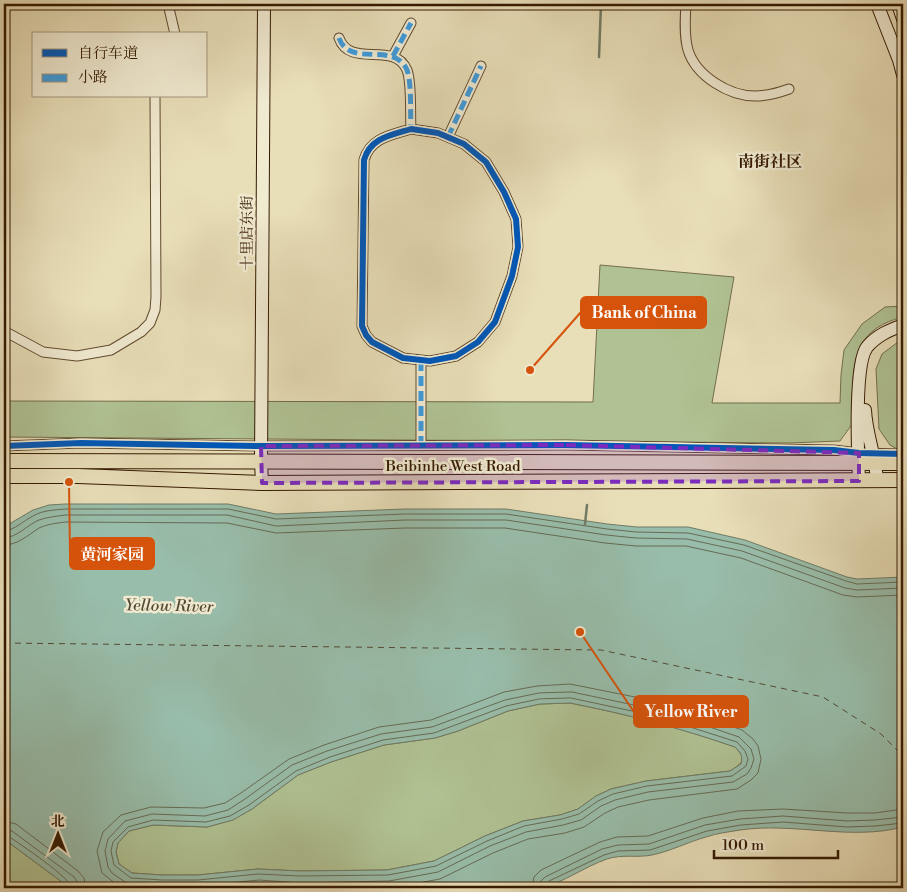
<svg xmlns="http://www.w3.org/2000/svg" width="907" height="892" viewBox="0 0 907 892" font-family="'Libre Bodoni','Noto Serif SC',serif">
<rect width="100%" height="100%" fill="#e8deb8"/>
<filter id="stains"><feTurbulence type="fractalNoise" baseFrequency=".004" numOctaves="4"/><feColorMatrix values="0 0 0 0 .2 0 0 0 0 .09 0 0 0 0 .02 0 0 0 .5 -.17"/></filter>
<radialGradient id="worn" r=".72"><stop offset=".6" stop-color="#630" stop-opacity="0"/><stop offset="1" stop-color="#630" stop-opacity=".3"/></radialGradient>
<path fill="#b0c293" stroke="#726e4a" d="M 600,265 L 734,277 L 712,403 L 840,403 L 841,375 L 844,350 L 862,324 L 885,307 L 903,306 L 903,317 C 860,328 852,353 853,395 C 853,403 856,415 853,422 C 850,428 844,435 840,441 L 789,443 L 4,437 L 4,401 L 593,402 Z
M 898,342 L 903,342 L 903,451 L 901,451 L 890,445 L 879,429 L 876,369 L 882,354 Z
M 570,703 C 626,714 681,728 735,747 C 747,759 743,763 730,771 L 646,781 L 611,789 L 596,796 L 578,809 L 560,815 L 523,821 L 485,836 L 434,861 L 387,870 L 300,871 L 258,869 L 198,875 L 162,875 L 132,873 L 119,864 L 116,852 L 118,843 L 129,831 L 153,825 L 207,827 L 232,820 L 252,809 L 298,775 L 331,762 L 384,745 L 435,738 L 458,731 L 508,711 L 540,704 Z
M 4,839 L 70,888 L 4,888 Z"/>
<path fill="#98bdaa" stroke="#707b66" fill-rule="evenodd" d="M 65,504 L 228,504 L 276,514 L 405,509 L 506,509 L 607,524 L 637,527 L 688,527 L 745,540 L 847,577 L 857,579 L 903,577 L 903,827 C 850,841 794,822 740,830 C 729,832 717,833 706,837 C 688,842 671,851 652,855 C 637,858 622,854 607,859 C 584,867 565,882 541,888 L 70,888 L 4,839 L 4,527 L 33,510 L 49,505 ZM 570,703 C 626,714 680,728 735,747 C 741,753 743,756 741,764 L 730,771 L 646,781 L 611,789 L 596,796 L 578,809 L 560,815 L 523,821 L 485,836 L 434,861 L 387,870 L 300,871 L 258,869 L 198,875 L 162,875 L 132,873 L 119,864 L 116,852 L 118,843 L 129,831 L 153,825 L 207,827 L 233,820 L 252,809 L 298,775 L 331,762 L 384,745 L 435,738 L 458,731 L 508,711 L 540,704 Z"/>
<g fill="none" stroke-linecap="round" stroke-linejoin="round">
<path stroke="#666b55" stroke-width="1" d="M 4,531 C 15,530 23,521 33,516 C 43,510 55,510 66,509 L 228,509 L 276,519 L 405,514 L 506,514 L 607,529 L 636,532 L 688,533 L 744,545 L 846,581 L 857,584 L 903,582
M 4,538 C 18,537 27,525 39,520 C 48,517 57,516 66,515 L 227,515 L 276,526 L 405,520 L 506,520 L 606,535 L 636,538 L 687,539 L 742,551 L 845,588 L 857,590 L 903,588
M 4,545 C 18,545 28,535 39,528 C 48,524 57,523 66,522 L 227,523 L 276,533 L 405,528 L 505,528 L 605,543 L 636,546 L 686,546 L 741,558 L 843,595 L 857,597 L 903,595
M 572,692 L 634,705 L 692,721 L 739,737 L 751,749 L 754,759 L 751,768 L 747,774 L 733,782 L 648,792 L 615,800 L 601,806 L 581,820 L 563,825 L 526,832 L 490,846 L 438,872 L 389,881 L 300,883 L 259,880 L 199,886 L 161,886 L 128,884 L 112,873 L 108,867 L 105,851 L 108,839 L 125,821 L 152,814 L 205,816 L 228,810 L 245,799 L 292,765 L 327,751 L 381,734 L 432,727 L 505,700 L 539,693 Z
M 571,698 L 632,711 L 690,727 L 737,742 L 745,751 L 748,759 L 746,766 L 732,776 L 647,786 L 613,794 L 598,801 L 579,814 L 562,819 L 524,826 L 487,841 L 436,866 L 388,875 L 300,876 L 258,874 L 198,880 L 162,880 L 131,878 L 114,865 L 111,851 L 113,842 L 128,827 L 153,820 L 206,822 L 230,816 L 249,805 L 296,771 L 330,757 L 383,740 L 434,733 L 506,706 L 539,699 Z
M 4,821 L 16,824 L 78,871 L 84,878 L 86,888
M 4,829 L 12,831 L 74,877 L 78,883 L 78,888
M 4,835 L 8,836 C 20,844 71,878 72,888
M 121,888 L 102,873 L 97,851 L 103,832 L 121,815 L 151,807 L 204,808 L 225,803 L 241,793 L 289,759 L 324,745 L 379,727 L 431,720 L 504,692 L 537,686 L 570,684 L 635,697 L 694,713 L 742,730 L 753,739 L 758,746 L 761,759 L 758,773 L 751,780 L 737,789 L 649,800 L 618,807 L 605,813 L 584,827 L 565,833 L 528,839 L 493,853 L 440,879 L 391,888
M 532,888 L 534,877 L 541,870 L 600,842 L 617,837 L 648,836 L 703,818 L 738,811 L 783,809 L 847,813 L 875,813 L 903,809
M 539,888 L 540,882 L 545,877 L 602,849 L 618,845 L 649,844 L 705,825 L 740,819 L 783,816 L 847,821 L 875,820 L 903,817
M 545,888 L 546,884 L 549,881 L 604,855 L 618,851 L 650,850 L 707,831 L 741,825 L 783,822 L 847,827 L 875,826 L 903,823"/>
<path stroke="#707b66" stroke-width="2.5" d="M 599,57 L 601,4
M 585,524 L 587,505"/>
<path stroke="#524a33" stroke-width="1" stroke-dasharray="6 5" stroke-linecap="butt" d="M 4,643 L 601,650 L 823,697 L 881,734 L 903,756"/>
<defs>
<path id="street" d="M 168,4 L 175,34
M 686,4 C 685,19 684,36 688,50 C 696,76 729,96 755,96 C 768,96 778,93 789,89
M 339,38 C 350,69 394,40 407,70 C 412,83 410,114 411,129
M 393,56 L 411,23
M 411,129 L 438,133 L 464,144 L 486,162 L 504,192 L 516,219 L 518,247 L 512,276 L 495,322 L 478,342 L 456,356 L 430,361 L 403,358 L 372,342 L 366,335 L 362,326 L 364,160 C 370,138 391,135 411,129 Z
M 448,137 L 481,66
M 4,331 L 43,352 L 77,356 L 111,350 L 141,332 L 150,323 L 155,310 L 156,297 L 155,96
M 4,446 L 81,443 L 261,446 L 566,445 L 834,450 L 859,453 L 903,454
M 421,446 L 421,361"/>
<path id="secondary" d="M 877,4 L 899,60 L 903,75
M 898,4 L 903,19
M 865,410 C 866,434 876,457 877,481
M 859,481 C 858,455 854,364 867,347 C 877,335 890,330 903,325
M 262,483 L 261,462 L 264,4"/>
<path id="primary" d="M 4,461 L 903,463
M 4,476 L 78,476 L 262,483 L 903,480"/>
</defs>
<use href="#street" stroke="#614a2e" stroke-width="11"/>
<use href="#secondary" stroke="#341900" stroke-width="14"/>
<use href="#primary" stroke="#341900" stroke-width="16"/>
<use href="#street" stroke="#f0ead1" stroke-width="9"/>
<use href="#secondary" stroke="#f0ead1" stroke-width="12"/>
<use href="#primary" stroke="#e8deb8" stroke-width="14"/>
<path stroke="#3e9bdc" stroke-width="5" stroke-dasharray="10 5" stroke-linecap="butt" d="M 339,38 C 350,69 394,40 407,70 C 412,83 410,114 411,129
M 393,56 L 411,23
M 448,137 L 481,66
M 421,446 L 421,361"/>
<defs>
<path id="cycleway" d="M 411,129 L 438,133 L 464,144 L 486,162 L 504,192 L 516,219 L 518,247 L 512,276 L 495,322 L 478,342 L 456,356 L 430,361 L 403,358 L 372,342 L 366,335 L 362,326 L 364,160 C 370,138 391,135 411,129 Z
M 4,446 L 81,443 L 261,446 L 566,445 L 834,450 L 859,453 L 903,454"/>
</defs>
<use href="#cycleway" stroke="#f0ead1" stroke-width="9"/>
<use href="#cycleway" stroke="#0057b8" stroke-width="6"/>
</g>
<path fill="#7b2cbf" fill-opacity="0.2" stroke="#7b2cbf" stroke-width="4" stroke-dasharray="10 6" stroke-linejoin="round" d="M 566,445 L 859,453 L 859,481 L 262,483 L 261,446 Z"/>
<g text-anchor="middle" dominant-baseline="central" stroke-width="5" stroke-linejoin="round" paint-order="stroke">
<g font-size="15" fill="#341900" stroke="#f0ead1">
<text transform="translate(247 233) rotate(-90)">十里店东街</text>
<text x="453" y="466">Beibinhe West Road</text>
</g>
<g font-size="16" font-weight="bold" fill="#341900" stroke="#f0ead1">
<text x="770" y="162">南街社区</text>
</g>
<g font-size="16" font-style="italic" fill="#524a33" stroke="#f0ead1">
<text transform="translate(169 606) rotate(1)">Yellow River</text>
</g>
</g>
<path fill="none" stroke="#d6530b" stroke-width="2" d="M530 370L581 312M69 482L70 554M580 632L634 712"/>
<g fill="#d6530b" stroke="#f0ead1" stroke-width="2">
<circle cx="530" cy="370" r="5"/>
<circle cx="69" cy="482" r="5"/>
<circle cx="580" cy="632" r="5"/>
</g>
<g fill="#d6530b" stroke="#d6530b" stroke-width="2">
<rect x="581" y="297" width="125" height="31" rx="5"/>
<rect x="70" y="538" width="84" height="31" rx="5"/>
<rect x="634" y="696" width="114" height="31" rx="5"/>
</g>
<g font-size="16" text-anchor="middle" font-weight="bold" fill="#fff">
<text x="644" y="318">Bank of China</text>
<text x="112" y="560">黄河家园</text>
<text x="691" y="717">Yellow River</text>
</g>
<rect width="907" height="892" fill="none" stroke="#e8deb8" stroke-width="20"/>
<rect x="5" y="5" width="897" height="882" fill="none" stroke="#341900" stroke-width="2.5"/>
<rect x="10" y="10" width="887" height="872" fill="none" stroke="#341900"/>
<rect x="32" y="32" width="175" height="65" fill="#f0ead1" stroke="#a5967d"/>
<rect x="42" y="49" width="25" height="8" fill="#0057b8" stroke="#a5967d"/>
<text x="78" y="58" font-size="15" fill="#341900">自行车道</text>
<rect x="42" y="74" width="25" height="8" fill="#3e9bdc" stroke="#a5967d"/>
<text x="78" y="82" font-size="15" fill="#341900">小路</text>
<g transform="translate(58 834)" stroke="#f0ead1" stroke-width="4" paint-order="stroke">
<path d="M0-4L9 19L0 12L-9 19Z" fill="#341900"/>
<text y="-8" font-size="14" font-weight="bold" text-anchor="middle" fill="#341900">北</text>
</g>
<path d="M714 850v8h124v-8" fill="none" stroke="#341900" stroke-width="2.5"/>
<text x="722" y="850" font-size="15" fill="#341900" stroke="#f0ead1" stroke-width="4" paint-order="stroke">100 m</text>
<rect width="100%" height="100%" filter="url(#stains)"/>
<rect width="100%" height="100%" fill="url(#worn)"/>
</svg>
